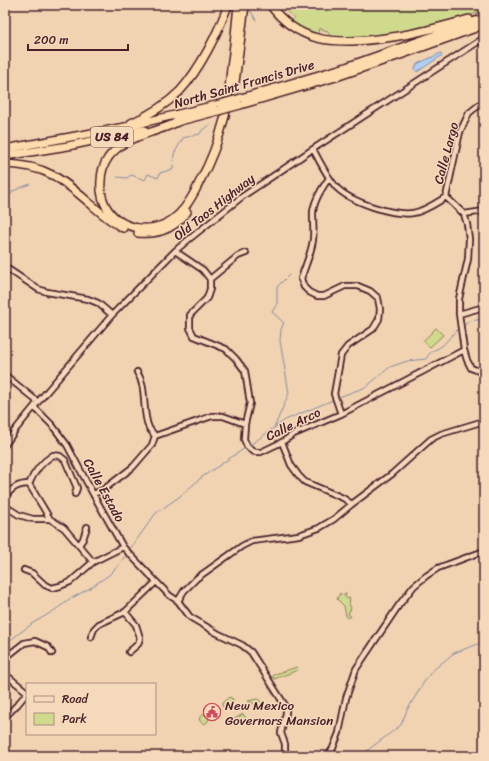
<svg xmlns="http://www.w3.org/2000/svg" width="489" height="761" viewBox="0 0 489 761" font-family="Sriracha,sans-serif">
<rect width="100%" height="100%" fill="#f1d3b1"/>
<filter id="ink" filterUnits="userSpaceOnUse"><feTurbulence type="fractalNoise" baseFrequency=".025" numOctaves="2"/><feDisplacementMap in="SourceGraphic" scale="8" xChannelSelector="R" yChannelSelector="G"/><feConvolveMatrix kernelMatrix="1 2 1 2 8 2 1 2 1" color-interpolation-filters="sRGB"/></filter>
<g filter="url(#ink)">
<path fill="#cfda8d" stroke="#8c7c5c" d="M 280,5 L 484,5 L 484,11 L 432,27 L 399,34 L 348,39 L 332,37 L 328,33 L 328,31 L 324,30 L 319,28 L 318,35 L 307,32 L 292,23 L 292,21 L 294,18 Z
M 436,328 L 443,335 L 430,347 L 423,341 Z
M 340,593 L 343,596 L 345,593 L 346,593 L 345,597 L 347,599 L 349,598 L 350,599 L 349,604 L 351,608 L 348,614 L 351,616 L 349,618 L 346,616 L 344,606 L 337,599 Z
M 297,667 L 298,670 L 274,679 L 273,675 Z
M 229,697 L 233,699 C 232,704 228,706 223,707 L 222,705 L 222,703 Z
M 257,699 C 262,702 264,703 264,709 L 248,701 Z
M 243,714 L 246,718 L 236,725 L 233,720 Z
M199.5 719a4.5 4.5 0 1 1 9 0a4.5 4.5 0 1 1-9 0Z"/>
<path fill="#add2f6" stroke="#858aa5" d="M 441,53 L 442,54 L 441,56 L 417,72 L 415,69 L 417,64 Z"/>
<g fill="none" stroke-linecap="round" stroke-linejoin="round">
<path stroke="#858aa5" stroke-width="1" d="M 250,10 L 256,20
M 117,177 L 127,178 L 131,175 L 145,180 L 148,174 L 158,178 L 160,173 L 173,169 L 174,154 L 183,138 L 200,134 L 202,130 L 210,125
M 5,199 L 7,200 L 13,191 L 30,184
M 465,325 L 469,321 L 484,319
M 339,397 L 366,387 L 390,367 L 407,361 L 426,359 C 432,348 436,351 443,345 C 448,340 452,334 457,330
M 274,428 L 289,393 L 280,341 L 281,329 L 284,323 L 272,312 L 277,304 L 277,287 L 289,275
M 250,445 L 285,420 L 333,400
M 130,549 L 156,513 L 179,497 L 202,477 L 245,448
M 5,644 L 33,623 L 52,612 L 72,598 L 90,588 L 109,575 L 118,566 L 126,555
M 360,756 L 401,725 L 407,710 L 426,679 L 432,671 L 454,653 L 478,644 L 484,639"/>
<defs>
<path id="minor" d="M 313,149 C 320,162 327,177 337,188 C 351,202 394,216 413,213 C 425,211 436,203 446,197 L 460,132 L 469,113 L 484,101
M 329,178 C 322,188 312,203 313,215 C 313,224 314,232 313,240 C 311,254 305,266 301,279 L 304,287 L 309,292 L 317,296 L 324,296 L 345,286 L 358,286 L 370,291 L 378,298 L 380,309 L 379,319 L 373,329 L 348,346 L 341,355 L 334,394 L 341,414
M 446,197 L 464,214 L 467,224 L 469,239 L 468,259 L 459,299 L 459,314 L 464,350 L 467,360 L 471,368 L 484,373
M 464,214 L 484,211
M 175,251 L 203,270 L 210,279 L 210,289 L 207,298 L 190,315 L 190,328 L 194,336 L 226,349 L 236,359 L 245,371 L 250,403 L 245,424 L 244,439 L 247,446 L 252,451 L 256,452 L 261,452 L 282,442 L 294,434 L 341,414 L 464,350
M 5,267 L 38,289 L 47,292 L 88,299 L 98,303 L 112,315
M 210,279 L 238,256 L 246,253
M 459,314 L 484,307
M 137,372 C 148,389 141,410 149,428 C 151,431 153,433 155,436
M 5,375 L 38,402
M 34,407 L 52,425 L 67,445 L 93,494 L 123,547 L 169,595 L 178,601
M 282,442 L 291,465 L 299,476 L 305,482 L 343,498 L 352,504
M 5,445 L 16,429 L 38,402 L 112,315 L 175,251 L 188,240 L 243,196 L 276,174 L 313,149 L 484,38
M 75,494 L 77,488 L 65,460 L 60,456 L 53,455 C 42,462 34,472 29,484 L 50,519 L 64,528 L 93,562
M 93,494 L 103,490 L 133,467 L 152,445 L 155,436 L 212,416 L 223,416 L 245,424
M 5,497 C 12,488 18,484 29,484
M 5,506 L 19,515 L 33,519 L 50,519
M 79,545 L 83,539 L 87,527
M 24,570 L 32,573 L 45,585 L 52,588 L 60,586 L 70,582 L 93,562 L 123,547
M 125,612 L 136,625 L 140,638 L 138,644 L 129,652
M 91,637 L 94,629 L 99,624 L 125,612 L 156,582
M 5,658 L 24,643 L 35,641 L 48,647 L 52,653
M 5,674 L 27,692
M 5,717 L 17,705 L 27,693
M 25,756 L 28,756
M 285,756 L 285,744 L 281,733 L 282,728 L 286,713 L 286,707 L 251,652 L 242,645 L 217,633 L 190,617 L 178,601 L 184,591 L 197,578 L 242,546 L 252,541 L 299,535 L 319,528 L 334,519 L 352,504 L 392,474 L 431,439 L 441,434 L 484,421
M 328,756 L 333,748 L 339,733 L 346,698 L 356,669 L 399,605 L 414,586 L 426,576 L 438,568 L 484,551"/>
<path id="highway" d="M 270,5 C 282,21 298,33 317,38 C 328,41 340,41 351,41 C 391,40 430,30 469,19
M 235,82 L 245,5
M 241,98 L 346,67 L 484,18
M 240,105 L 336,77 L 406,53 L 484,25
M 180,121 C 173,124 167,127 160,129 C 141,136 121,140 108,158 C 104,164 101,173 101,181 C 97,224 149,244 179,214 C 188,205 195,192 200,181 C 211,161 219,139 225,116 C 228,100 230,84 231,68 C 234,47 236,26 238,5
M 176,122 L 218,111
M 131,123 C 149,115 166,105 180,91 C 200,69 218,33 228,5
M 5,149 L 125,127 L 220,104
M 5,156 L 68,146 L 144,130
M 5,164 C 47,165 63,180 93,206 C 102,214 112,222 123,228
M 138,233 C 158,235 175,228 187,212"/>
</defs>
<use href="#minor" stroke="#4a1f2b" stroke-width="8"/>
<use href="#highway" stroke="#4a1f2b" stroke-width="10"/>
<use href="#minor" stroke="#f4d9bb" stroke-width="4.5"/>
<use href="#highway" stroke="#fedbac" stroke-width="7"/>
<defs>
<path id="highway-bridge" d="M 220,104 L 241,98
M 218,111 L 240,105"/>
</defs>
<use href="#highway-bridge" stroke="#4a1f2b" stroke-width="10" stroke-linecap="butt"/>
<use href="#highway-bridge" stroke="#fedbac" stroke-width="7"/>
</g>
</g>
<defs>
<symbol id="civic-ring" viewBox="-11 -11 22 22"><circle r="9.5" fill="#f4d9bb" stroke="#d1495b" stroke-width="1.5"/><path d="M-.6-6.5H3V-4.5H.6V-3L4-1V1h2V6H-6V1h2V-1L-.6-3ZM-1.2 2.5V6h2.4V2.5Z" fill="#d1495b"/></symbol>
</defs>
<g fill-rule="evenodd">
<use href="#civic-ring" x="202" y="702" width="20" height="20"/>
</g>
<g text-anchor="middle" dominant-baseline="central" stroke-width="3" stroke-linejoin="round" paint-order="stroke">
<rect fill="#f4d9bb" stroke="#7d5756" stroke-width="1" x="91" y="127" width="42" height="20" rx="3"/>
<g font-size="12" font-weight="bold" fill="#4a1f2b">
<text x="112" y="137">US 84</text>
</g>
<g font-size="13" fill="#4a1f2b" stroke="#f4d9bb">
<text transform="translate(244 84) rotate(-16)">North Saint Francis Drive</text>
<text transform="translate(446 153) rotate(-75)">Calle Largo</text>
<text transform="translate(214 207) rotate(-38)">Old Taos Highway</text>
<text transform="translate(293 424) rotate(-26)">Calle Arco</text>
<text transform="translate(104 490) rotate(61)">Calle Estado</text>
</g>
<g font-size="13" fill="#4a1f2b" stroke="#f4d9bb" text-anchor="start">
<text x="225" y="705">New Mexico<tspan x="225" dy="15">Governors Mansion</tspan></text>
</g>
</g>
<rect width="489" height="761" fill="none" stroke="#f4d9bb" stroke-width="20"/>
<rect x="10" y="10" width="469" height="741" fill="none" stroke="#4a1f2b" stroke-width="1.5" filter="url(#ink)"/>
<rect x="26" y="683" width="130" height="52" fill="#f4d9bb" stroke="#b08f81"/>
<rect x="34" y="696" width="20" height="6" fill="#f4d9bb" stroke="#b08f81"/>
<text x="62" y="703" font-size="12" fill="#4a1f2b">Road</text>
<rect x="34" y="713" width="20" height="12" fill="#cfda8d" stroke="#b08f81"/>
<text x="62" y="723" font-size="12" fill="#4a1f2b">Park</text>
<path d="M28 44v6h100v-6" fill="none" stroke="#4a1f2b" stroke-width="2"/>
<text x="34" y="44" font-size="12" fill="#4a1f2b" stroke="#f4d9bb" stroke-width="3" paint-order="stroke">200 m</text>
</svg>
